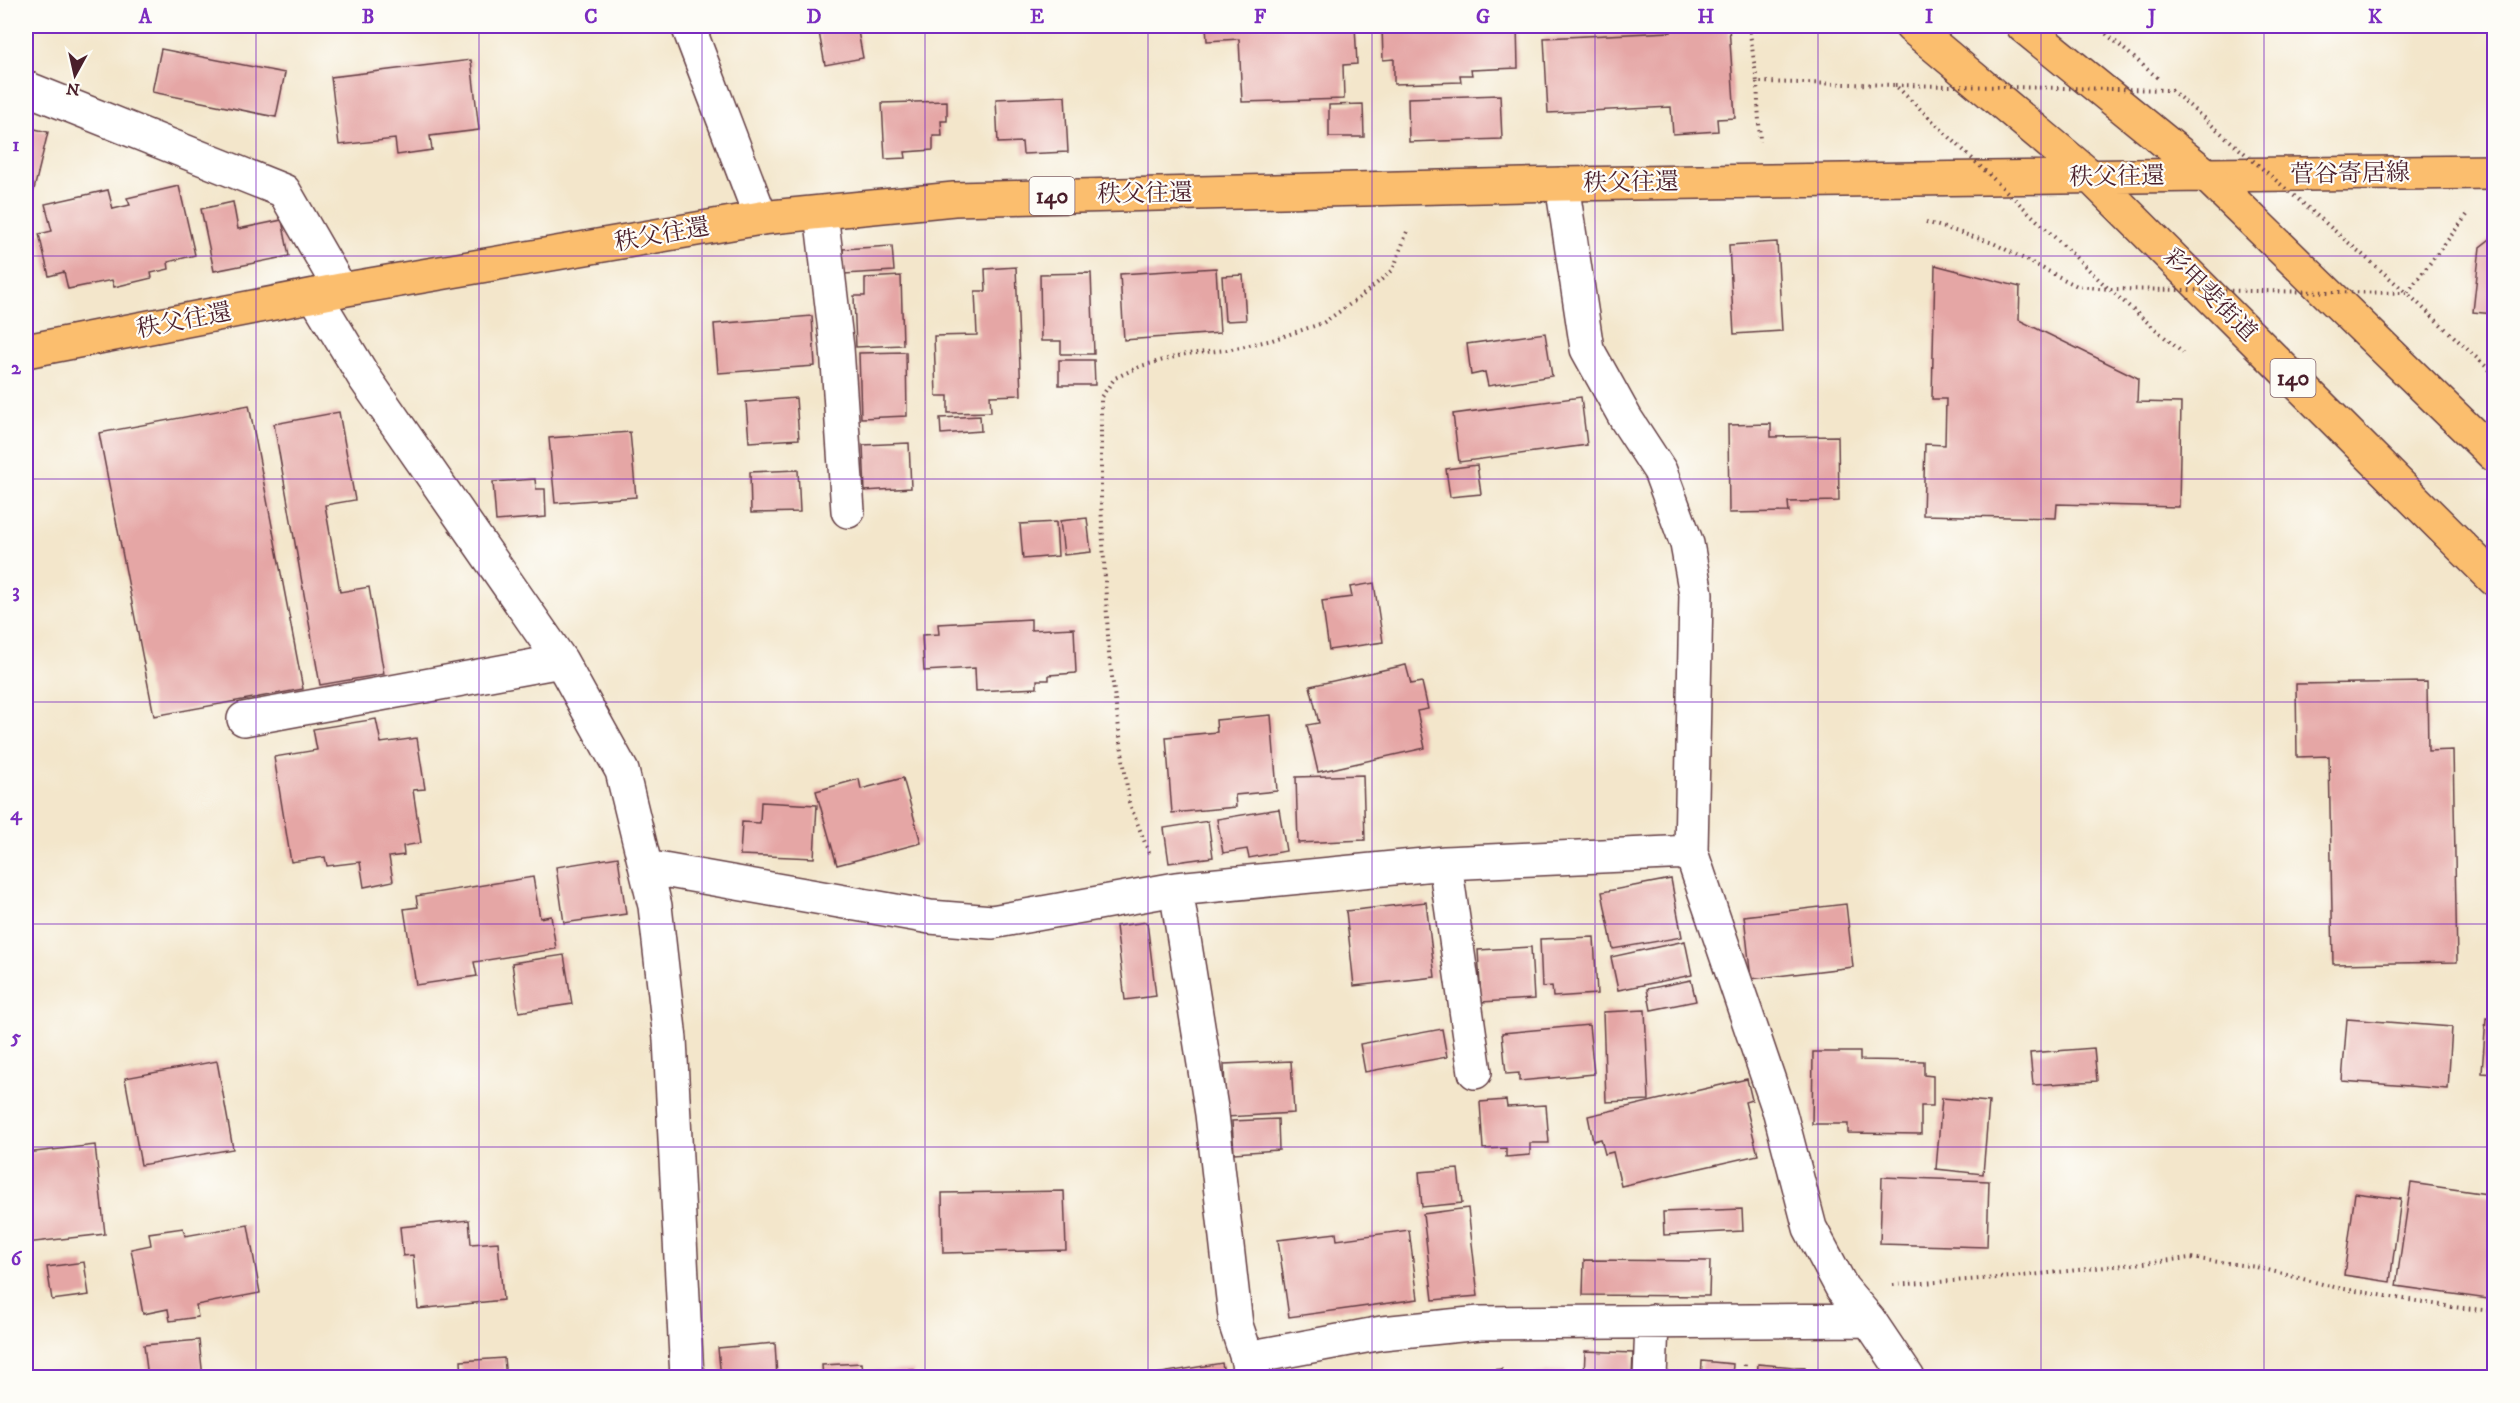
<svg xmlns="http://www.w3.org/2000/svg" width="2520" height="1403" viewBox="0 0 2520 1403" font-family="'IM FELL DW Pica','Noto Serif JP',serif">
<rect width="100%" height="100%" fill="#fdfcf7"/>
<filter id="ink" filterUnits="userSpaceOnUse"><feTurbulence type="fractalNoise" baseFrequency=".0167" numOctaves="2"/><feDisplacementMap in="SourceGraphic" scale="12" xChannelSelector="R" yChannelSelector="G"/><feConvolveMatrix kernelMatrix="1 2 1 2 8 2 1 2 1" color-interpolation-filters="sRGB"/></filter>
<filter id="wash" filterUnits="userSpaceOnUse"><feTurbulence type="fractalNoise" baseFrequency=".008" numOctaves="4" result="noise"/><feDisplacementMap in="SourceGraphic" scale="24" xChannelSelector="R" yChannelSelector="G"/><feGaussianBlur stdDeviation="1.35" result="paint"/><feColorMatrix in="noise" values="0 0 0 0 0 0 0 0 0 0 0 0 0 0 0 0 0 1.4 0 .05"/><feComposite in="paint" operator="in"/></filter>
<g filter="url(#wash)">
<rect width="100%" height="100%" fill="#f3e6cb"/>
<g id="blocks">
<path fill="#e5a6a5" d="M 826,26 L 857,26 L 863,58 L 825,65 L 818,27 Z
M 1206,26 L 1355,26 L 1357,64 L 1343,65 L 1344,99 L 1242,102 L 1239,39 L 1207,41 Z
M 1382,26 L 1517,26 L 1518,68 L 1471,70 L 1472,75 L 1460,75 L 1461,82 L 1394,84 L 1394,59 L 1383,60 Z
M 1670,26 L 1729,26 L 1735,118 L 1717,119 L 1718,131 L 1673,134 L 1671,107 L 1548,113 L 1544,38 L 1671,32 Z
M 161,49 L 285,73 L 276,117 L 152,92 Z
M 471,60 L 479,130 L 430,136 L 432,150 L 397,155 L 395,139 L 339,145 L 331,77 Z
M 1500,95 L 1502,139 L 1409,142 L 1408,98 Z
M 1065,96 L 1068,152 L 1023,154 L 1022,142 L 998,143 L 996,99 Z
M 947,101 L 947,121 L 941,121 L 942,136 L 933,136 L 933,150 L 905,152 L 906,158 L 885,159 L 882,103 Z
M 1363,104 L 1364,137 L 1329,137 L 1329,105 Z
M 26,127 L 48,132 L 30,206 L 26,204 Z
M 179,186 L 195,255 L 168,262 L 169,269 L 151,273 L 152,278 L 114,287 L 112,280 L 68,289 L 64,272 L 49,276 L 39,234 L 52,231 L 45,204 L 108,190 L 113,209 L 130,205 L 127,198 Z
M 233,202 L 238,229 L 282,220 L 289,256 L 214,271 L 201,209 Z
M 2494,236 L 2494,314 L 2473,312 L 2480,247 Z
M 1777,242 L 1782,331 L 1734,334 L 1729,245 Z
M 892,246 L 894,271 L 844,274 L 843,249 Z
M 1935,265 L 2020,287 L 2019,320 L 2138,378 L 2137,402 L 2181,403 L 2179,507 L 2057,504 L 2056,518 L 1923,515 L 1925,444 L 1945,445 L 1946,399 L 1932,399 Z
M 1016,267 L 1021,395 L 990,396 L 991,412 L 948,413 L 948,396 L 936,396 L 934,336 L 977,335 L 975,291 L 986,291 L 985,269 Z
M 1216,268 L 1220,333 L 1124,340 L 1120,274 Z
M 1091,273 L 1094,354 L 1061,354 L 1061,341 L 1041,341 L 1040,274 Z
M 1243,275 L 1246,320 L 1225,321 L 1222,276 Z
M 901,276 L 903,345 L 856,347 L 854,296 L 865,296 L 865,278 Z
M 812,316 L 815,366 L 718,373 L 714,324 Z
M 1545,333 L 1552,376 L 1488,386 L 1485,372 L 1471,375 L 1467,344 Z
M 906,352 L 907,416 L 861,418 L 859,353 Z
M 1059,360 L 1094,360 L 1095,385 L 1059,385 Z
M 1581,397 L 1587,445 L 1459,462 L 1453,414 Z
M 796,398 L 799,439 L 749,442 L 746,402 Z
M 249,405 L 303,689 L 154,716 L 99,433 Z
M 339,412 L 355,500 L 325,505 L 340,592 L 369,587 L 384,674 L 320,685 L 274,424 Z
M 980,416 L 981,431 L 941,434 L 940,418 Z
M 1771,424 L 1771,437 L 1838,436 L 1839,501 L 1788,502 L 1789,512 L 1729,513 L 1728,425 Z
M 630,432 L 636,497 L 555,503 L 549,438 Z
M 909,443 L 911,488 L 865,491 L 863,445 Z
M 1477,465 L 1481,494 L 1450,497 L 1446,469 Z
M 798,470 L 800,512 L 751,513 L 750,472 Z
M 535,479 L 536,489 L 545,489 L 546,517 L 496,521 L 493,482 Z
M 1087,518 L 1091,552 L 1064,555 L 1060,521 Z
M 1056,522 L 1058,556 L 1023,559 L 1020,524 Z
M 1374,583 L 1383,642 L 1329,650 L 1322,601 L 1352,597 L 1350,587 Z
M 1031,619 L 1031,630 L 1074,628 L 1076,673 L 1049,675 L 1049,680 L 1037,680 L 1037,688 L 976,691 L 975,668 L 924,671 L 922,635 L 939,634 L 938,624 Z
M 1406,665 L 1411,684 L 1422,682 L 1428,709 L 1417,711 L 1425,748 L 1318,772 L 1307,725 L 1319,723 L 1310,686 Z
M 2427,682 L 2428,751 L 2453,750 L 2457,962 L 2333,964 L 2329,756 L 2297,757 L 2296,684 Z
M 1271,715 L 1277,791 L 1235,795 L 1236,807 L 1172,813 L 1166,737 L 1217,732 L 1216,720 Z
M 376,719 L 381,743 L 417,738 L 425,789 L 413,790 L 421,843 L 403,846 L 404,855 L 389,857 L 393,881 L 364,887 L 360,862 L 327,866 L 325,857 L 291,862 L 274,757 L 317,750 L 313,729 Z
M 1363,775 L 1365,840 L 1298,843 L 1296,777 Z
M 903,778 L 921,843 L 837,865 L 816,791 L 859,779 L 861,789 Z
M 761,802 L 817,805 L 814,858 L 740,855 L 742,822 L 760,823 Z
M 1279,809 L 1286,851 L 1249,858 L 1247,849 L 1223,853 L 1217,819 Z
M 1208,821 L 1213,857 L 1169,863 L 1164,828 Z
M 618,857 L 626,914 L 564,923 L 556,867 Z
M 533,877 L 540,918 L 551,916 L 556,949 L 474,962 L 477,976 L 416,985 L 404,909 L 418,907 L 416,896 Z
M 1671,879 L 1682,937 L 1613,949 L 1602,892 Z
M 1426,902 L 1435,977 L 1354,986 L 1346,911 Z
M 1846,904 L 1853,967 L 1751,979 L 1744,916 Z
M 1147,922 L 1156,996 L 1125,1000 L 1116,926 Z
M 1594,937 L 1597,994 L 1553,997 L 1552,986 L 1542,987 L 1540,939 Z
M 1685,941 L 1692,975 L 1618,990 L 1611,957 Z
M 1531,947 L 1534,999 L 1481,1002 L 1478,950 Z
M 564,955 L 572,1004 L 519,1012 L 512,963 Z
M 1691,980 L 1696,1001 L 1651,1010 L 1647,989 Z
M 1645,1010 L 1649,1100 L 1606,1102 L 1603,1012 Z
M 2486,1018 L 2494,1019 L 2494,1074 L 2482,1073 Z
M 2347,1019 L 2452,1027 L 2448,1089 L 2342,1081 Z
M 1589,1025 L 1594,1074 L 1519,1081 L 1519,1073 L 1506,1074 L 1502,1033 Z
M 1442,1029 L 1447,1057 L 1365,1072 L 1360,1044 Z
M 2094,1048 L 2097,1081 L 2033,1085 L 2030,1053 Z
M 1813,1052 L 1860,1052 L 1860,1060 L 1924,1061 L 1924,1075 L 1933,1076 L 1933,1106 L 1921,1106 L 1921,1134 L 1848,1133 L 1848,1124 L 1812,1124 Z
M 217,1061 L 233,1149 L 141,1165 L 125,1078 Z
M 1291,1061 L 1294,1113 L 1226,1117 L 1224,1064 Z
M 1747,1079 L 1752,1100 L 1745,1102 L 1758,1155 L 1621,1186 L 1613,1152 L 1605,1154 L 1601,1139 L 1593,1141 L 1588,1116 Z
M 1942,1098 L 1989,1102 L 1983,1174 L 1936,1169 Z
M 1506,1100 L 1507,1107 L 1546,1105 L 1549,1143 L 1530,1143 L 1530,1155 L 1506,1157 L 1506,1148 L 1483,1149 L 1480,1102 Z
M 1278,1119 L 1279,1150 L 1234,1153 L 1232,1121 Z
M 95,1145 L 105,1234 L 26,1243 L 26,1153 Z
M 1458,1169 L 1462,1203 L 1422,1207 L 1419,1172 Z
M 1882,1177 L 1989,1181 L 1987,1247 L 1880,1244 Z
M 2411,1183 L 2494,1195 L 2494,1285 L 2490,1285 L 2488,1299 L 2396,1286 Z
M 1064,1191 L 1066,1250 L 943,1253 L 942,1193 Z
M 2355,1193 L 2401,1199 L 2390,1282 L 2344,1275 Z
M 1468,1208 L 1478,1296 L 1433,1300 L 1423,1214 Z
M 1742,1209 L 1743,1231 L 1664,1235 L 1663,1212 Z
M 469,1220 L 471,1244 L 498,1242 L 503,1300 L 418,1309 L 413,1255 L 403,1256 L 400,1227 Z
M 248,1225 L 260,1293 L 196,1305 L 198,1317 L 170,1321 L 168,1309 L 143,1314 L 131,1249 L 151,1245 L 149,1233 L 183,1228 L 185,1236 Z
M 1409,1230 L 1418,1299 L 1289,1317 L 1278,1240 L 1336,1233 L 1337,1240 Z
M 1584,1260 L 1710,1261 L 1709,1296 L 1583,1295 Z
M 84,1262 L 89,1295 L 52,1300 L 47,1267 Z
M 199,1340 L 203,1378 L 148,1378 L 144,1345 Z
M 775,1343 L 777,1378 L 721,1378 L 718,1348 Z
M 1585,1351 L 1633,1353 L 1632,1378 L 1584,1378 Z
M 504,1358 L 506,1378 L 462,1378 L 461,1361 Z
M 1702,1361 L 1733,1364 L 1732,1378 L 1701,1378 Z
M 862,1363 L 863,1371 L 914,1370 L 914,1378 L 823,1378 L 822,1365 Z
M 1222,1363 L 1225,1378 L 1144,1378 L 1144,1376 Z
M 1758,1364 L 1805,1368 L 1804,1378 L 1757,1378 Z
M 1502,1369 L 1503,1378 L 1477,1378 L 1477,1371 Z
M 1566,1370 L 1567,1378 L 1514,1378 L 1514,1376 Z"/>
</g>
</g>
<g filter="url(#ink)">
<use href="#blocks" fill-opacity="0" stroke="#633d43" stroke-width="1.5"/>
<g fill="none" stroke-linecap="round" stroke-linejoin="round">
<defs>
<path id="minor" d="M 688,26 L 761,218
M 26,88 L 284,191 L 341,290
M 1562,184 L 1587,349 L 1626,419 L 1660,471 L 1687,544 L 1696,594 L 1691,852 L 1780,1113 L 1810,1228 L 1842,1288 L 1869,1320 L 1908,1378
M 821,213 L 837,348 L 848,511
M 315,296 L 364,377 L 561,661 L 622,771 L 655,906 L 670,1039 L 687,1378
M 244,719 L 561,661
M 1445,863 L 1475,1072
M 646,867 L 930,917 L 992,922 L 1176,889 L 1445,863 L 1691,852
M 1176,889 L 1212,1114 L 1236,1325 L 1247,1358
M 1251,1378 L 1247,1358 L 1382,1333 L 1480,1323 L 1869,1320
M 1650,1378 L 1652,1321"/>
<path id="major" d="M 2206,175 L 2494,172"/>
<path id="highway" d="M 1911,26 L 2091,177 L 2494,579
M 2023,26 L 2206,175 L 2494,455
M 26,351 L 341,290 L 761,218 L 954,199 L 1562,184 L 2206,175"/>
</defs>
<use href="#minor" stroke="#633d43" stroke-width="36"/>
<use href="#major" stroke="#633d43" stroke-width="36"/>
<use href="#highway" stroke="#633d43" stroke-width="36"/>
<path stroke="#633d43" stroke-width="4" stroke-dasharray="1.5 4.5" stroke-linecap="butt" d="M 1749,26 L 1757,82 L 1895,85
M 2097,26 L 2160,80
M 1757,82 L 1760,142
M 2467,215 L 2407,293 L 2494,374
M 1926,222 L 1993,243 L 2077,286 L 2109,289 L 2183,353
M 1149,853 L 1129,802 L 1109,655 L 1101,504 L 1101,397 L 1115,378 L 1141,366 L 1186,354 L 1227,350 L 1272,340 L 1323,323 L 1359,298 L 1393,270 L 1408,229
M 1893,1285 L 2012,1277 L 2190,1258 L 2256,1267 L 2338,1288 L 2452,1307 L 2494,1311
M 1744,1378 L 1745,1363"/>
<use href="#minor" stroke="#fff" stroke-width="33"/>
<use href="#major" stroke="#fbbe6e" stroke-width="33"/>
<use href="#highway" stroke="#fbbe6e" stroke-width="33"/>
<path stroke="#633d43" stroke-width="4" stroke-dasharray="1.5 4.5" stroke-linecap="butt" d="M 1895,85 L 2171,90 L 2407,293 L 2109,289 Z"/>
</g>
</g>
<path fill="none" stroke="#7b2cbf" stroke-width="1.5" stroke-opacity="0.55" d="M 256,26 L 256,1378M 479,26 L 479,1378M 702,26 L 702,1378M 925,26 L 925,1378M 1148,26 L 1148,1378M 1372,26 L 1372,1378M 1595,26 L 1595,1378M 1818,26 L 1818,1378M 2041,26 L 2041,1378M 2264,26 L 2264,1378M 26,256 L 2494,256M 26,479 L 2494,479M 26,702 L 2494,702M 26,924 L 2494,924M 26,1147 L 2494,1147"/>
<g text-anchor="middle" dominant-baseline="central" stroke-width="4.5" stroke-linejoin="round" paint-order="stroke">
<g fill="#fdfcf7" stroke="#806168" stroke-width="1.5">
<rect x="1029.5" y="177" width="45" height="38" rx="4.5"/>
<rect x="2270.5" y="359" width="45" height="38" rx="4.5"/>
</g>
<g font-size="22" font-weight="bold" fill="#4a1f2b">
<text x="1052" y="196">140</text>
<text x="2293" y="378">140</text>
</g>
<g font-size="24" fill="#4a1f2b" stroke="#fdfcf7">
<text transform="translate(2350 174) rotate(-1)">菅谷寄居線</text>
<text transform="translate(2117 177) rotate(-1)">秩父往還</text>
<text transform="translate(1631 183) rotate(-1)">秩父往還</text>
<text transform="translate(1145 194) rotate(-1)">秩父往還</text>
<text transform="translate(662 235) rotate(-10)">秩父往還</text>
<text transform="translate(2210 295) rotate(45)">彩甲斐街道</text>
<text transform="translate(184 321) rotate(-11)">秩父往還</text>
</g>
</g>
<rect width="2520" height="1403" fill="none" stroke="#fdfcf7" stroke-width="66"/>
<g transform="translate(75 75) rotate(188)" stroke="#fdfcf7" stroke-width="4.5" paint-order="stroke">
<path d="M0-4.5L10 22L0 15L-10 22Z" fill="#4a1f2b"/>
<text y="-9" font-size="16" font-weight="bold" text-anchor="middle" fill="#4a1f2b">N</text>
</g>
<rect x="33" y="33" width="2454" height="1337" fill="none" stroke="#7b2cbf" stroke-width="2"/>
<g font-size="20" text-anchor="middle" font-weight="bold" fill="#7b2cbf">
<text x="145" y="23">A</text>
<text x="368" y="23">B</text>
<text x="591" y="23">C</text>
<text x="814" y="23">D</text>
<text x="1037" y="23">E</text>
<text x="1260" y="23">F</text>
<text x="1483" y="23">G</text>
<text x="1706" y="23">H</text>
<text x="1929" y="23">I</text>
<text x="2152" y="23">J</text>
<text x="2375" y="23">K</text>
<text x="16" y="151">1</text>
<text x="16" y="374">2</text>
<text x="16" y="597">3</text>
<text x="16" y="820">4</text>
<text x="16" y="1043">5</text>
<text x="16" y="1265">6</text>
</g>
</svg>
